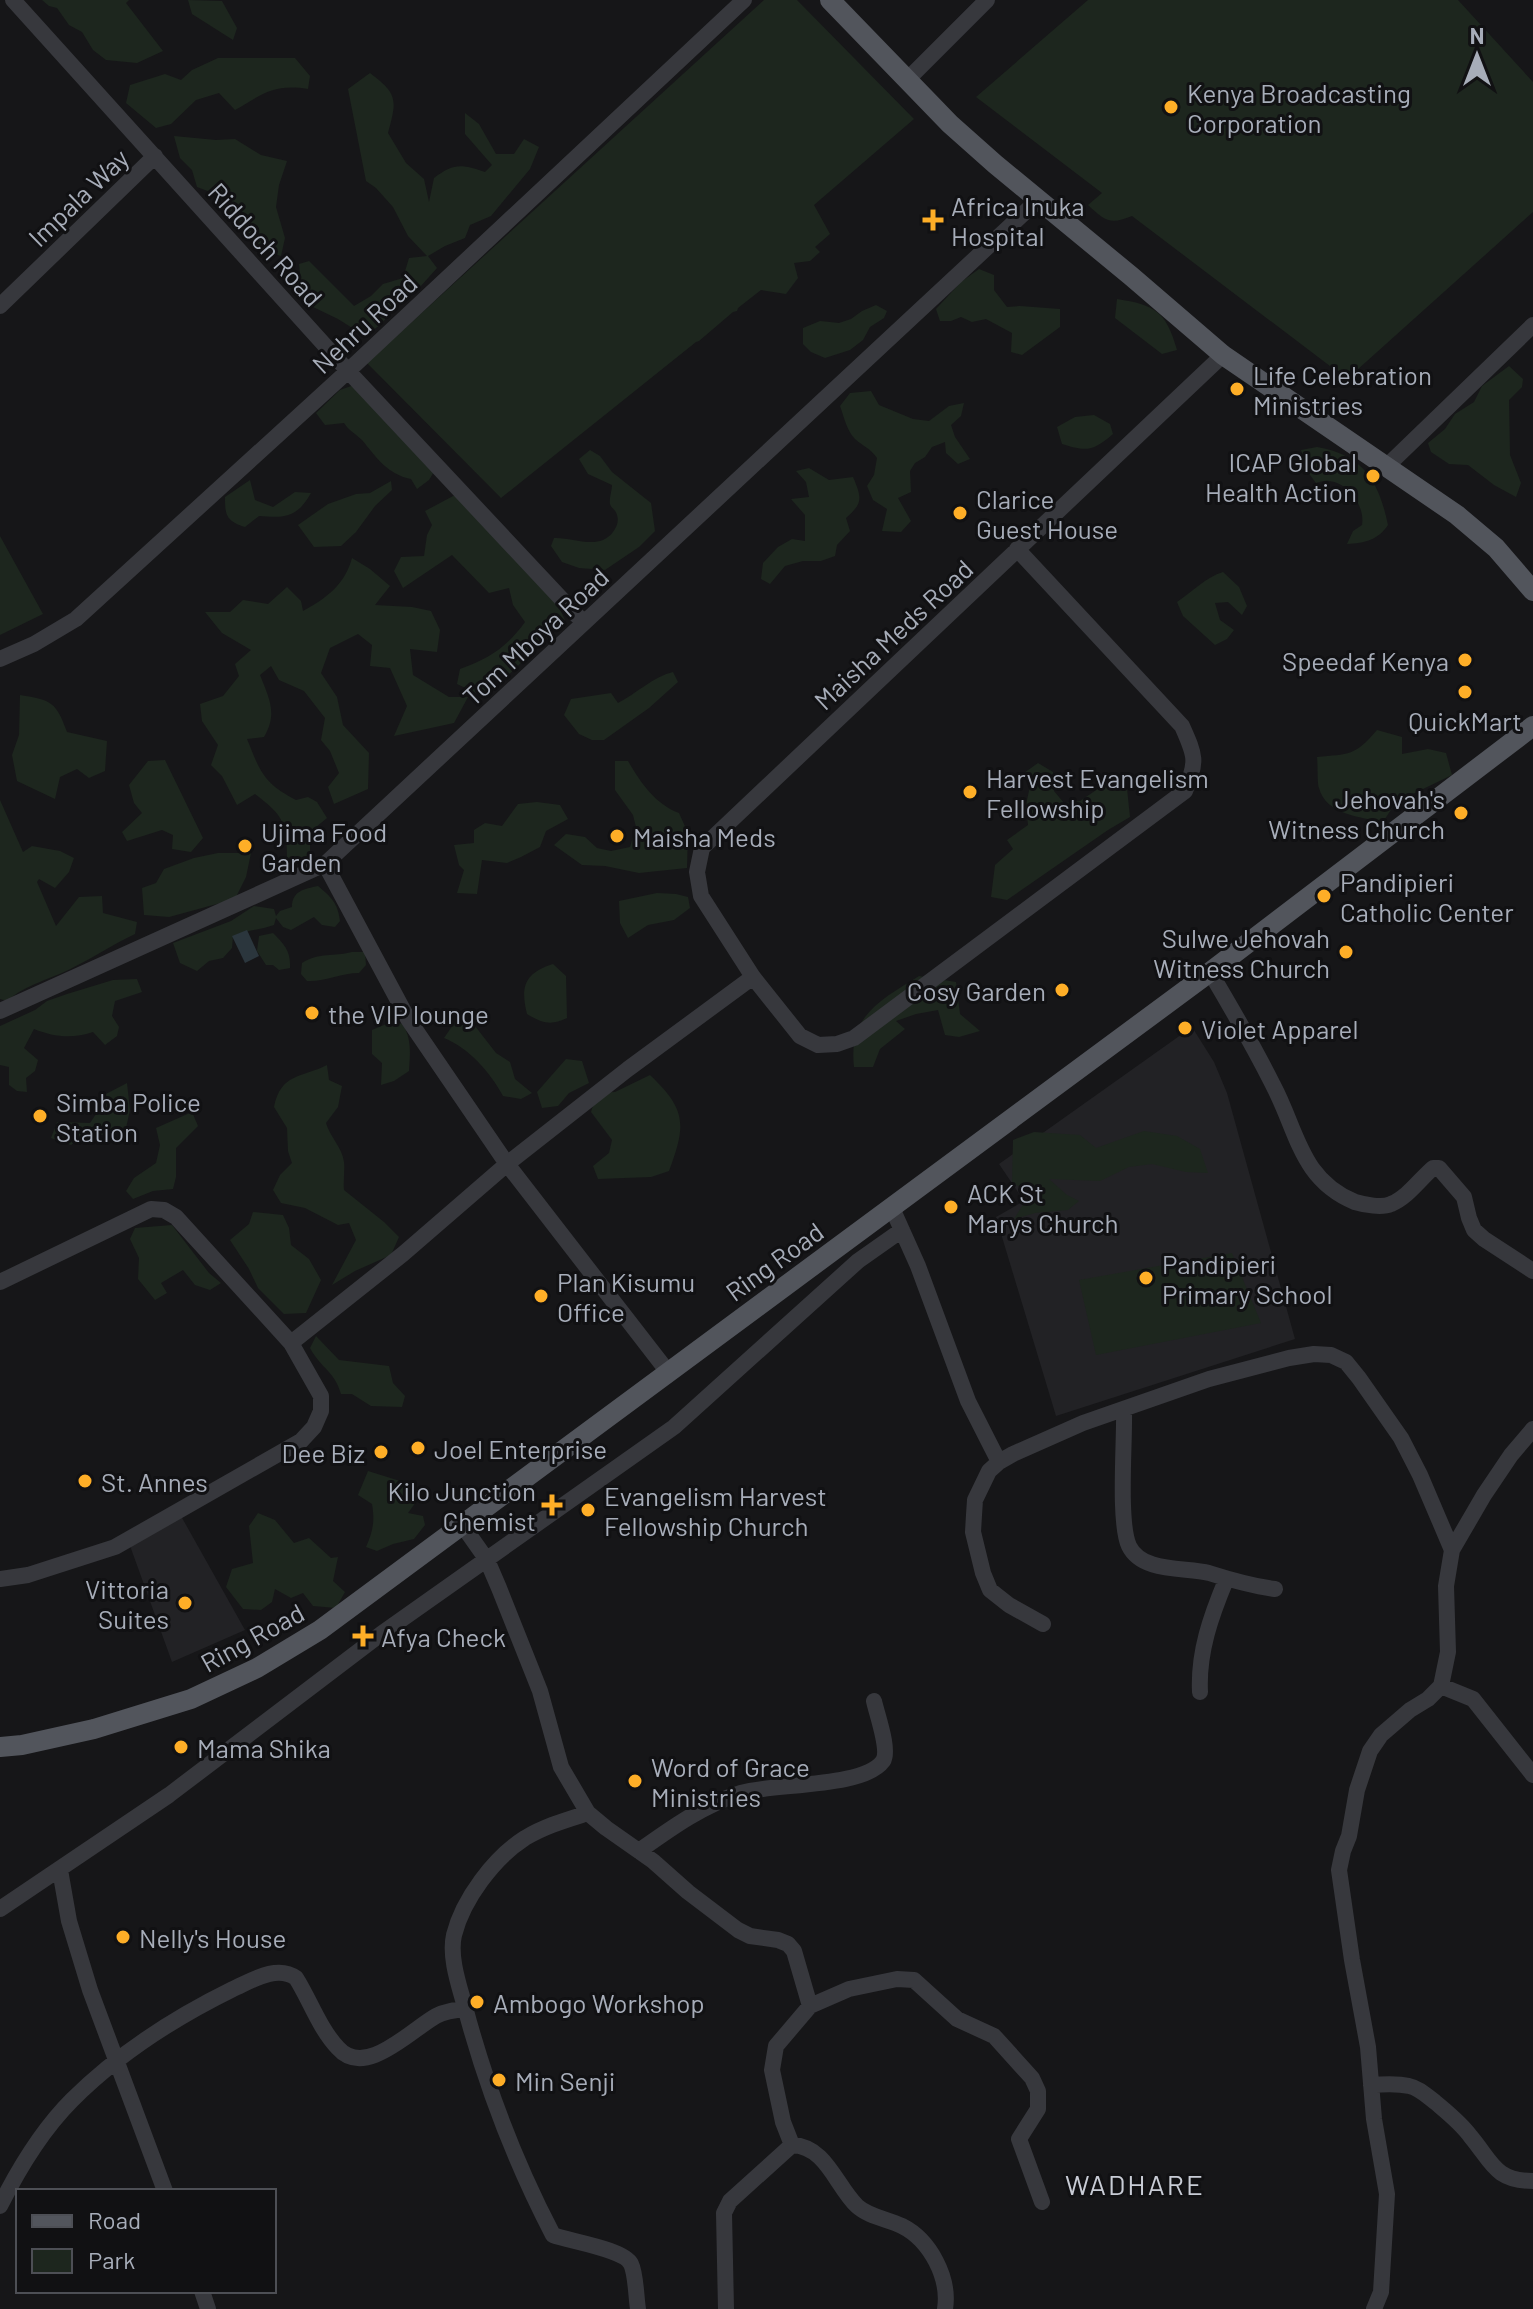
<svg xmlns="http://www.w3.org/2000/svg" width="1533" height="2309" viewBox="0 0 1533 2309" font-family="Barlow,sans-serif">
<rect width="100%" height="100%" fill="#161618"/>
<path fill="#222225" d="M 1192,1027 L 1214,1062 L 1227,1093 L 1295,1339 L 1056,1416 L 996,1217 L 1024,1201 L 999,1164 Z
M 181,1516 L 245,1630 L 172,1662 L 129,1543 Z"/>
<path fill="#1d261e" d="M 42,0 L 129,0 L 126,3 L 163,51 L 137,63 L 106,60 L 93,50 L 82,32 L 69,25 L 57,8 L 49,6 Z
M 188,0 L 222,1 L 237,28 L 233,40 L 192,14 Z
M 764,0 L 797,0 L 914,119 L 814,205 L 830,234 L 815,247 L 820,252 L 810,261 L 794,263 L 798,278 L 786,294 L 761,290 L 738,308 L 737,311 L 733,312 L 699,341 L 696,342 L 501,498 L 367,363 Z
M 1088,0 L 1458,0 L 1533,82 L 1533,212 L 1347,379 L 1132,216 C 1110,225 1105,221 1088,205 L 1102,193 L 976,97 Z
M 218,58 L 295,58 L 310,76 L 308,89 C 274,84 264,93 235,110 L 219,93 L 196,100 L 171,124 L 156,128 L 126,103 L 130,85 L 165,74 L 181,80 L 192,70 Z
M 370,73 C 398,94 397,100 388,133 L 406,163 L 424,179 L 429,202 L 434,178 C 454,163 461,164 485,172 L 492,165 L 465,134 L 465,113 L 479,124 L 496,154 L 514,154 L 524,139 L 539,147 L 530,169 L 491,216 L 470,225 L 465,238 L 445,246 L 428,256 L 437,268 L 420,287 L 401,302 L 380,325 L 365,336 L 338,319 L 313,307 L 301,284 L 299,264 L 309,261 L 354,306 L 371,296 L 383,284 L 403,278 L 409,258 L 427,256 L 408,236 L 393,207 L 376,188 L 366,181 L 348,89 Z
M 174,136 L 216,140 L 235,139 L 261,155 L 287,161 L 279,185 L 276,207 L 285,238 L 281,256 L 265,251 L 213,193 L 197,187 L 192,170 L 180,158 Z
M 979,269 L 994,275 L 994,290 L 1007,307 L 1020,306 L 1060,309 L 1060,327 L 1022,355 L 1011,352 L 1012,333 L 986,319 L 972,322 L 961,317 L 951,321 L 940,321 L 936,309 L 961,282 Z
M 1117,299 C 1155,305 1166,311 1177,350 L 1162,354 L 1115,318 Z
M 876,305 L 887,311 L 884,318 L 870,327 L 863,340 L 850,350 L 825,358 L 811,352 L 803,344 L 803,328 L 820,321 L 839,323 L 851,319 L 862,311 Z
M 1509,366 L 1523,379 L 1522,387 L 1509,400 L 1510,455 L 1521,483 L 1516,497 L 1494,485 L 1468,465 L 1449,464 L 1431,452 L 1428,443 L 1445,429 L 1455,414 L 1474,402 L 1482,386 Z
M 354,385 L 435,470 L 429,480 L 417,489 L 411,479 C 387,474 377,458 362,440 C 356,434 349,431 344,423 L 325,425 L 316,413 L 340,390 Z
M 871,391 L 879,405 L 913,419 L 929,421 L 949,406 L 964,403 L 961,416 L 951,425 L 955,437 L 970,459 L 958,464 L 946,453 L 945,442 L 932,447 L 925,457 L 915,463 L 910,471 L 911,492 L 898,498 L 911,521 L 901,532 L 882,531 L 887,509 L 873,500 L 867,486 L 874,475 L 877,458 C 869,447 864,447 855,439 C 847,431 844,417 840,406 L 850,393 Z
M 1094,415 L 1110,424 L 1113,434 C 1093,451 1087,452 1062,444 L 1057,427 L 1075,417 Z
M 1317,447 C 1364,455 1379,482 1388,525 C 1378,540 1365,543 1347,544 L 1353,531 L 1362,525 C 1365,506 1349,483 1329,481 C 1325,480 1320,482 1316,483 L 1307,471 L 1301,450 Z
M 590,450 L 600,456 L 612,472 L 651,503 L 655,531 L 639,547 L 605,570 L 579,568 L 562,562 L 551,546 L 554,538 C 573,537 599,551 613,532 C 617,527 619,521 617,515 C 616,510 611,508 610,504 C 609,499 612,490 612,485 L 588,474 L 579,459 Z
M 809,468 L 829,480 L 853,477 C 862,498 863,503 846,518 L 850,531 L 837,545 L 835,556 L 821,561 L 803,561 L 785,566 L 770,584 L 761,579 L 763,563 L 778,547 L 792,539 L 805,541 L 805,515 L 791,499 L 809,497 L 806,482 L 796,471 Z
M 250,480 L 255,500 L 273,507 L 295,492 L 311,493 C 297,518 285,518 259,516 L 245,527 C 226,521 225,515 225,497 Z
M 391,481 L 392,490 L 375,506 L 356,532 L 341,546 L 314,547 L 298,525 L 328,504 L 356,494 L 370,493 Z
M 455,495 L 555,599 L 565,620 L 492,691 L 478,694 L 457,684 L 460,669 C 490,658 506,648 525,622 L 513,605 L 509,588 L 489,593 L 452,555 L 403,588 L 394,571 L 401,557 L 424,556 L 427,535 L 432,525 L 425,511 Z
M 0,536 L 43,614 L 0,635 Z
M 352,558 L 370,569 L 390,586 L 375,605 L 412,607 L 431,611 L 440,630 L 437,652 L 410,649 L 413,675 L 449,697 L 468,697 L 454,723 L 394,736 L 407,706 L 390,668 L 370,666 L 372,645 L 358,634 L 330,648 L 321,673 L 337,697 L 343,725 L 369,753 L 368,789 L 334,804 L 328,787 L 339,773 L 330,751 L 321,740 L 325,718 L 304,691 L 279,680 L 271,666 L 260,675 C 269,698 278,714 264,737 L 247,739 C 260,771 263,783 296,800 L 308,797 L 317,802 L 327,818 L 310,832 L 310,857 L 287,860 C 287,823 284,816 255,794 L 237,805 L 222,776 L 211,765 L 218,745 L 202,721 L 200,704 L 223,696 L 239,676 L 235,664 L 251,650 L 222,633 L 205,612 L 230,612 L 243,600 L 268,604 L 287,587 L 301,601 L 303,611 C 327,598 345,584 352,558 Z
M 1223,572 L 1239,587 L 1247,606 L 1242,615 L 1228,602 L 1215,603 L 1220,620 L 1234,630 L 1227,639 L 1215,645 L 1183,616 L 1177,602 C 1192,592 1206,577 1223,572 Z
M 673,672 L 678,682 L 649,708 L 604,740 L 592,740 L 579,734 L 564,715 L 571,699 L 611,693 L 618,703 C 637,693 653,677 673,672 Z
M 20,695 C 52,700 56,702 67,732 L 107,741 L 105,771 L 89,778 L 77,769 L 60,777 L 55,799 L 17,781 L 12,755 L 19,735 Z
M 1377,730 L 1402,737 L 1402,754 L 1428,749 L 1446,753 L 1452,775 L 1396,802 L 1383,822 C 1361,817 1326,815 1319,788 C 1317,784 1318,764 1317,757 C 1349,754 1355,756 1377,730 Z
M 165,760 L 203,838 L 191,852 L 172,849 L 173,835 L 162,830 L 127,841 L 122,832 L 142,813 L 134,803 L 129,785 L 148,761 Z
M 615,761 L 628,761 C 641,783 655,804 679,813 L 688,833 L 687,868 L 639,873 L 605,866 L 582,865 L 554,845 L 566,834 L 585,837 L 597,848 L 611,851 L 630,847 L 636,827 L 633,815 L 615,790 Z
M 1038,763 L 1053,772 L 1054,791 L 1064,803 L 1080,801 L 1114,778 L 1126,779 L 1130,817 L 1108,830 L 1007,900 L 991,897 L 995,865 L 1013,849 L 1007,840 L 1028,825 L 1026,805 L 1030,786 L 1024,773 Z
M 0,800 L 23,852 L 32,846 L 60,851 L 74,858 L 69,872 L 55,888 L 39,879 L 37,882 L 56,926 L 79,897 L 102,896 L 103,913 L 137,922 L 135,934 C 113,944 95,957 74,967 C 52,979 26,984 7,1001 L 0,999 Z
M 537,802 L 560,805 L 568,819 L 546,831 L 540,847 L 521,857 L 507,863 L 482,860 L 477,894 L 457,893 L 464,870 L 459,865 L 454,845 L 474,843 L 474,830 L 485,823 L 502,826 L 518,804 Z
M 218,853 L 251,853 L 246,877 L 235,899 L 169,917 L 144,915 L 142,888 L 156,883 L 164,869 L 194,858 Z
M 318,886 C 331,897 338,903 340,921 L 335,927 L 322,925 L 314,917 L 291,930 L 283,927 L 276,918 L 274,925 C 260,930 246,930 233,936 L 232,948 L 223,958 L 209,961 L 197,971 L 180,963 L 173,943 L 231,921 L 254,906 L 274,909 L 276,916 L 280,911 L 292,907 C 292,891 304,889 318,886 Z
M 657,893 L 676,894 L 688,897 L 690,908 L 674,920 L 648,925 L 628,938 L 620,923 L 619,901 Z
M 273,933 C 284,944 291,951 290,968 L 279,970 L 273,965 L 266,965 L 257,951 L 259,936 Z
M 352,952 L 365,952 L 366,965 L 359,973 C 341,973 325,982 307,981 L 301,974 L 302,963 C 320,952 333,957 352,952 Z
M 553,964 L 566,976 L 567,1018 C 551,1026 542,1023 527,1014 C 520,986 525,973 553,964 Z
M 919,976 L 956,982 L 960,1014 L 980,1031 L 959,1037 L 945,1035 L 938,1010 L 916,1014 L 896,1021 L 905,1029 L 880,1049 L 873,1067 L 854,1067 C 848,1015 881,1000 919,976 Z
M 137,979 L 142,992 L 115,1001 L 112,1016 L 119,1027 L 117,1036 L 105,1045 L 93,1032 C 72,1039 54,1037 34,1029 L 24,1048 L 38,1060 L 35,1071 L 26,1078 L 27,1092 L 17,1091 L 9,1085 L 9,1067 L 0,1065 L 0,1026 L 35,1010 L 47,1001 L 67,994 L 113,980 Z
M 457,1019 L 475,1026 L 496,1053 L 510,1062 L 515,1079 L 532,1093 L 521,1099 L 503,1096 C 490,1072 469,1048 444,1038 Z
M 391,1022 L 403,1024 C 412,1041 410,1053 409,1071 L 394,1081 L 381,1085 L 382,1063 L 372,1054 L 372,1030 Z
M 566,1059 L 582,1061 L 589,1083 L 569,1093 L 558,1106 L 542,1108 L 537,1092 Z
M 327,1065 L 329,1080 L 342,1086 L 338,1107 L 326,1123 C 330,1137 342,1147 344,1162 C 345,1171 343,1181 344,1190 L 384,1222 L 399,1237 L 391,1255 L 355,1271 L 332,1285 L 356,1240 L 349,1223 L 338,1225 L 305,1208 L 281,1203 L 273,1190 L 280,1175 L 292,1163 L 288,1151 L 287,1128 L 274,1107 C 281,1073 301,1078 327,1065 Z
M 650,1075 C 687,1110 686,1125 669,1171 L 651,1177 L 598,1179 L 593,1166 L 609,1153 L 612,1140 L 591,1112 L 597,1093 L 615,1092 Z
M 127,1083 L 130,1110 L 126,1128 L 114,1135 L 85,1135 L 71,1145 L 51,1138 L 57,1122 L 90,1123 L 98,1111 L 104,1095 Z
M 192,1112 L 198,1126 L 176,1148 L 176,1177 L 173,1189 L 153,1191 L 133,1199 L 126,1191 L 134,1178 L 156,1163 L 160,1145 L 156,1128 Z
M 1144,1131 L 1177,1136 L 1200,1149 L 1208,1173 L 1186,1172 L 1152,1164 L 1129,1167 L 1100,1181 L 1049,1179 L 1067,1195 L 1079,1201 L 1068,1210 L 1035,1213 L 1014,1219 L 1031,1192 L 1012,1183 L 1013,1140 L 1034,1132 L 1080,1135 L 1096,1148 Z
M 253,1212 L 283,1215 L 289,1228 L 291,1245 L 309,1259 L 321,1280 L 306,1313 L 284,1314 L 258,1288 L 249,1269 L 230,1240 L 249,1224 Z
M 172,1225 L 209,1273 L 221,1283 L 210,1290 L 195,1285 L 183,1270 L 161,1283 L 167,1293 L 155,1300 L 138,1279 L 139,1258 L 130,1239 L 135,1228 Z
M 1232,1253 L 1261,1323 L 1096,1355 L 1079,1280 Z
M 316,1336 L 339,1360 L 389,1366 L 393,1383 L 405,1396 L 402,1407 L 371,1406 L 352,1394 L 341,1394 C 334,1370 322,1370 310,1348 Z
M 368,1471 L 413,1485 L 416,1502 L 408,1513 L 423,1516 L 425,1525 L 414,1539 L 393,1544 L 377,1551 L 366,1547 C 373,1531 375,1521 372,1504 L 358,1495 Z
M 258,1513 L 275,1520 L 294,1543 L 309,1538 L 331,1558 L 338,1557 L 333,1581 L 345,1592 L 336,1608 L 313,1606 L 303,1593 L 291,1598 L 275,1589 L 272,1602 L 261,1610 L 243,1609 L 226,1587 L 232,1569 L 253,1563 L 249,1526 Z"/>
<path fill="#2b363d" d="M 247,930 L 259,956 L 245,963 L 232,936 Z"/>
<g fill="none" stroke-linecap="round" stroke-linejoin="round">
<path stroke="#37383d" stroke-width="16" d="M 13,0 L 348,371 L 584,623
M 907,80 L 987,0
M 0,306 L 155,156
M 1387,466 L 1533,325
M 1017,549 L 1182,726 C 1195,755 1198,761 1185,791 L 854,1038 L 837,1044 L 818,1045 L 800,1036 L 753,977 L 701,896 L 697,872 L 702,848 L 1223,355
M 0,659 L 34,644 L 76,619 L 348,371 L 744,0
M 325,864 L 408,1019 L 507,1164 L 668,1372
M 1210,972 C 1232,1009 1254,1047 1273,1085 C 1298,1132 1300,1179 1355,1202 C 1365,1205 1382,1208 1391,1204 C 1408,1197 1420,1179 1433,1168 L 1439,1168 L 1464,1197 L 1469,1218 L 1474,1230 L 1484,1239 L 1533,1271
M 0,1011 L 325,864 L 1038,200
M 892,1208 L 918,1266 L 968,1401 L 999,1462
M 0,1282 L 151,1209 L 164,1210 L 176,1217 L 291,1343 L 321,1396 L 321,1411 L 314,1427 L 301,1441 L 115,1547 L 28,1575 L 0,1579
M 291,1343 L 403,1254 L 507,1164 L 628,1069 L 753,977
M 1124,1410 C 1125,1440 1118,1522 1129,1546 C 1142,1573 1185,1567 1209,1573 C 1231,1580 1252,1586 1275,1589
M 463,1526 L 487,1560 L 499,1588 L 540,1691 L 561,1767 L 588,1813 L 606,1828 L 653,1861 L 688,1892 L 738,1930 L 750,1936 L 778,1940 L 788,1944 L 794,1951 L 810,2006
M 1043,1624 L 1009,1605 L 990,1590 L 983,1573 L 973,1532 L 974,1515 L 975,1500 L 989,1471 L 999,1462 L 1013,1454 L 1083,1423 L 1209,1379 L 1289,1358 L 1314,1354 L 1331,1355 L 1346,1362 L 1359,1378 L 1401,1438 L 1420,1475 L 1452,1550
M 1441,1686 L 1473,1699 L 1533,1775
M 1200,1692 C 1198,1652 1211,1616 1226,1580
M 588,1813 C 566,1820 545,1826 525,1838 C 494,1858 463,1899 454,1935 C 449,1957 459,1985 465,2007 C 486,2086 515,2162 553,2235 C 568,2241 624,2249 631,2264 C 636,2274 636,2297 638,2309
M 639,1851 C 670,1829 703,1805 741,1793 C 773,1783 864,1788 883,1761 C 890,1750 877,1715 874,1701
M 60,1870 L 69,1921 L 90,1990 L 165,2191
M 0,1909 L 169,1795 L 381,1634 L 674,1427 L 858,1261 L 902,1230
M 1371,2085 C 1383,2084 1397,2083 1409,2086 C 1419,2088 1427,2096 1435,2102 C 1448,2113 1461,2123 1471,2137 C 1492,2162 1495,2181 1533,2181
M 792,2145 C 826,2146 836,2186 857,2206 C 869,2217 888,2219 902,2226 C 930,2240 950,2278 945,2309
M 0,2206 C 19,2168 42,2130 72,2100 C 119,2053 174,2018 233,1989 C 251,1981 277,1964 296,1978 C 310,2000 319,2028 338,2048 C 365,2079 411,2030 436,2016 C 445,2011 455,2010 466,2009
M 202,2291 L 208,2309
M 726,2309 L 724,2213 L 730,2201 L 792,2145 L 783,2122 L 772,2070 L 776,2046 L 810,2006 L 849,1989 L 897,1979 L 914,1980 L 957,2019 L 994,2036 L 1032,2078 L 1038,2091 L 1038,2109 L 1019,2139 L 1042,2202
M 1374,2309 L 1381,2292 L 1387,2194 L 1374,2119 L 1368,2047 L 1352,1960 L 1339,1870 L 1343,1851 L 1349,1836 L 1357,1790 L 1370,1751 L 1381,1735 L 1410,1710 L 1428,1699 L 1441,1686 L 1448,1652 L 1446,1586 L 1452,1550 L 1484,1495 L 1511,1455 L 1533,1429"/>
<path stroke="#52555c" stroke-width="20" d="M 830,0 L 950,124 L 995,164 L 1131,276 L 1223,355 L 1457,515 L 1496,548 L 1533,591
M 0,1747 L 22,1745 L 94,1729 L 191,1699 L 257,1668 L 320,1630 L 1210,972 L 1533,726"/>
</g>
<g fill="#feae27" stroke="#111113" stroke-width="3">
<circle cx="1171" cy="107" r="8"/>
<path d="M929 208h8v8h8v8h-8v8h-8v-8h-8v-8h8z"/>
<circle cx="1237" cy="389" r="8"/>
<circle cx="1373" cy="476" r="8"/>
<circle cx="960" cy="513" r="8"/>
<circle cx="1465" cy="660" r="8"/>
<circle cx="1465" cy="692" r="8"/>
<circle cx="970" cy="792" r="8"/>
<circle cx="1461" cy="813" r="8"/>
<circle cx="617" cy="836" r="8"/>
<circle cx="245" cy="846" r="8"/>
<circle cx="1324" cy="896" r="8"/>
<circle cx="1346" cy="952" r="8"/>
<circle cx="1062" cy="990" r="8"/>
<circle cx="312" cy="1013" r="8"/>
<circle cx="1185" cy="1028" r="8"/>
<circle cx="40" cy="1116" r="8"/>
<circle cx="951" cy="1207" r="8"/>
<circle cx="1146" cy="1278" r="8"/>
<circle cx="541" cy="1296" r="8"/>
<circle cx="418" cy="1448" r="8"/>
<circle cx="381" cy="1452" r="8"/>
<circle cx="85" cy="1481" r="8"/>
<path d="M548 1493h8v8h8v8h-8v8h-8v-8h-8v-8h8z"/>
<circle cx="588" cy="1510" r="8"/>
<circle cx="185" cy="1603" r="8"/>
<path d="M359 1624h8v8h8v8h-8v8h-8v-8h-8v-8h8z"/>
<circle cx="181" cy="1747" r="8"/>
<circle cx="635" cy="1781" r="8"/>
<circle cx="123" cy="1937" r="8"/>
<circle cx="477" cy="2002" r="8"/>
<circle cx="499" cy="2080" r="8"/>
</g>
<g text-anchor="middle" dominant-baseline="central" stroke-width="6" stroke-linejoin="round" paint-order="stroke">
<g font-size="26" fill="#a7adb9" stroke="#111113" text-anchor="start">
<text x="1187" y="92">Kenya Broadcasting<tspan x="1187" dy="30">Corporation</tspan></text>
<text x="951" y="205">Africa Inuka<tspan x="951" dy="30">Hospital</tspan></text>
<text x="1253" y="374">Life Celebration<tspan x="1253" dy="30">Ministries</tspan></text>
<text x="1357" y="461" text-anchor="end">ICAP Global<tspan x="1357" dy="30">Health Action</tspan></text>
<text x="976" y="498">Clarice<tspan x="976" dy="30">Guest House</tspan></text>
<text x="1449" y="660" text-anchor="end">Speedaf Kenya</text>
<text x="1465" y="720" text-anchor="middle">QuickMart</text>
<text x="986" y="777">Harvest Evangelism<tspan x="986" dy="30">Fellowship</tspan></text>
<text x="1445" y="798" text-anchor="end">Jehovah's<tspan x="1445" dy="30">Witness Church</tspan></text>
<text x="261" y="831">Ujima Food<tspan x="261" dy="30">Garden</tspan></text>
<text x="633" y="836">Maisha Meds</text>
<text x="1340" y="881">Pandipieri<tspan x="1340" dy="30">Catholic Center</tspan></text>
<text x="1330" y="937" text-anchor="end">Sulwe Jehovah<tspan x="1330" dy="30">Witness Church</tspan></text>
<text x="1046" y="990" text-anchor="end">Cosy Garden</text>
<text x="328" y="1013">the VIP lounge</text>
<text x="1201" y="1028">Violet Apparel</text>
<text x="56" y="1101">Simba Police<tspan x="56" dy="30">Station</tspan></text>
<text x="967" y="1192">ACK St<tspan x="967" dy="30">Marys Church</tspan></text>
<text x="1162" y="1263">Pandipieri<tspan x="1162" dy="30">Primary School</tspan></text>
<text x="557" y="1281">Plan Kisumu<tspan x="557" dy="30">Office</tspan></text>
<text x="434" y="1448">Joel Enterprise</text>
<text x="365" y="1452" text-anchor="end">Dee Biz</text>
<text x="101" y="1481">St. Annes</text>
<text x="536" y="1490" text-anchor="end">Kilo Junction<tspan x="536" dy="30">Chemist</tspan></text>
<text x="604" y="1495">Evangelism Harvest<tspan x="604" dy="30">Fellowship Church</tspan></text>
<text x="169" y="1588" text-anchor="end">Vittoria<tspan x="169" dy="30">Suites</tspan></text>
<text x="381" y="1636">Afya Check</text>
<text x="197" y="1747">Mama Shika</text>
<text x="651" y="1766">Word of Grace<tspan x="651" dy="30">Ministries</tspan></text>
<text x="139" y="1937">Nelly's House</text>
<text x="493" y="2002">Ambogo Workshop</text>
<text x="515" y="2080">Min Senji</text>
</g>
<g font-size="26" fill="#a7adb9" stroke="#111113">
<text transform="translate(78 197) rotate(-44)">Impala Way</text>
<text transform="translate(266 244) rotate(48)">Riddoch Road</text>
<text transform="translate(364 323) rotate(-43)">Nehru Road</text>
<text transform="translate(893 634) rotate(-43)">Maisha Meds Road</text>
<text transform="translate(535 636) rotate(-43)">Tom Mboya Road</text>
<text transform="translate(774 1261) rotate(-36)">Ring Road</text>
<text transform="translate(252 1637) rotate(-29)">Ring Road</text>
</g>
<g font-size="28" letter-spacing="2" fill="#c8ccd5" stroke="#111113">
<text x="1135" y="2184">WADHARE</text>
</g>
</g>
<rect x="16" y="2189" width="260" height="104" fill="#111113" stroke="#4d4f55" stroke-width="2"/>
<rect x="32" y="2215" width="40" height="12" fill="#52555c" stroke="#4d4f55" stroke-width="2"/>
<text x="88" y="2229" font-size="24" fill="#a7adb9">Road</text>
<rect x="32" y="2249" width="40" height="24" fill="#1d261e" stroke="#4d4f55" stroke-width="2"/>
<text x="88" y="2269" font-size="24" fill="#a7adb9">Park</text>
<g transform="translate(1477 56)" stroke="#111113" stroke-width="6" paint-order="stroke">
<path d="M0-6L14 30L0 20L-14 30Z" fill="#a7adb9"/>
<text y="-12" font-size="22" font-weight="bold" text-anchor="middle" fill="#a7adb9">N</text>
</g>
</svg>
